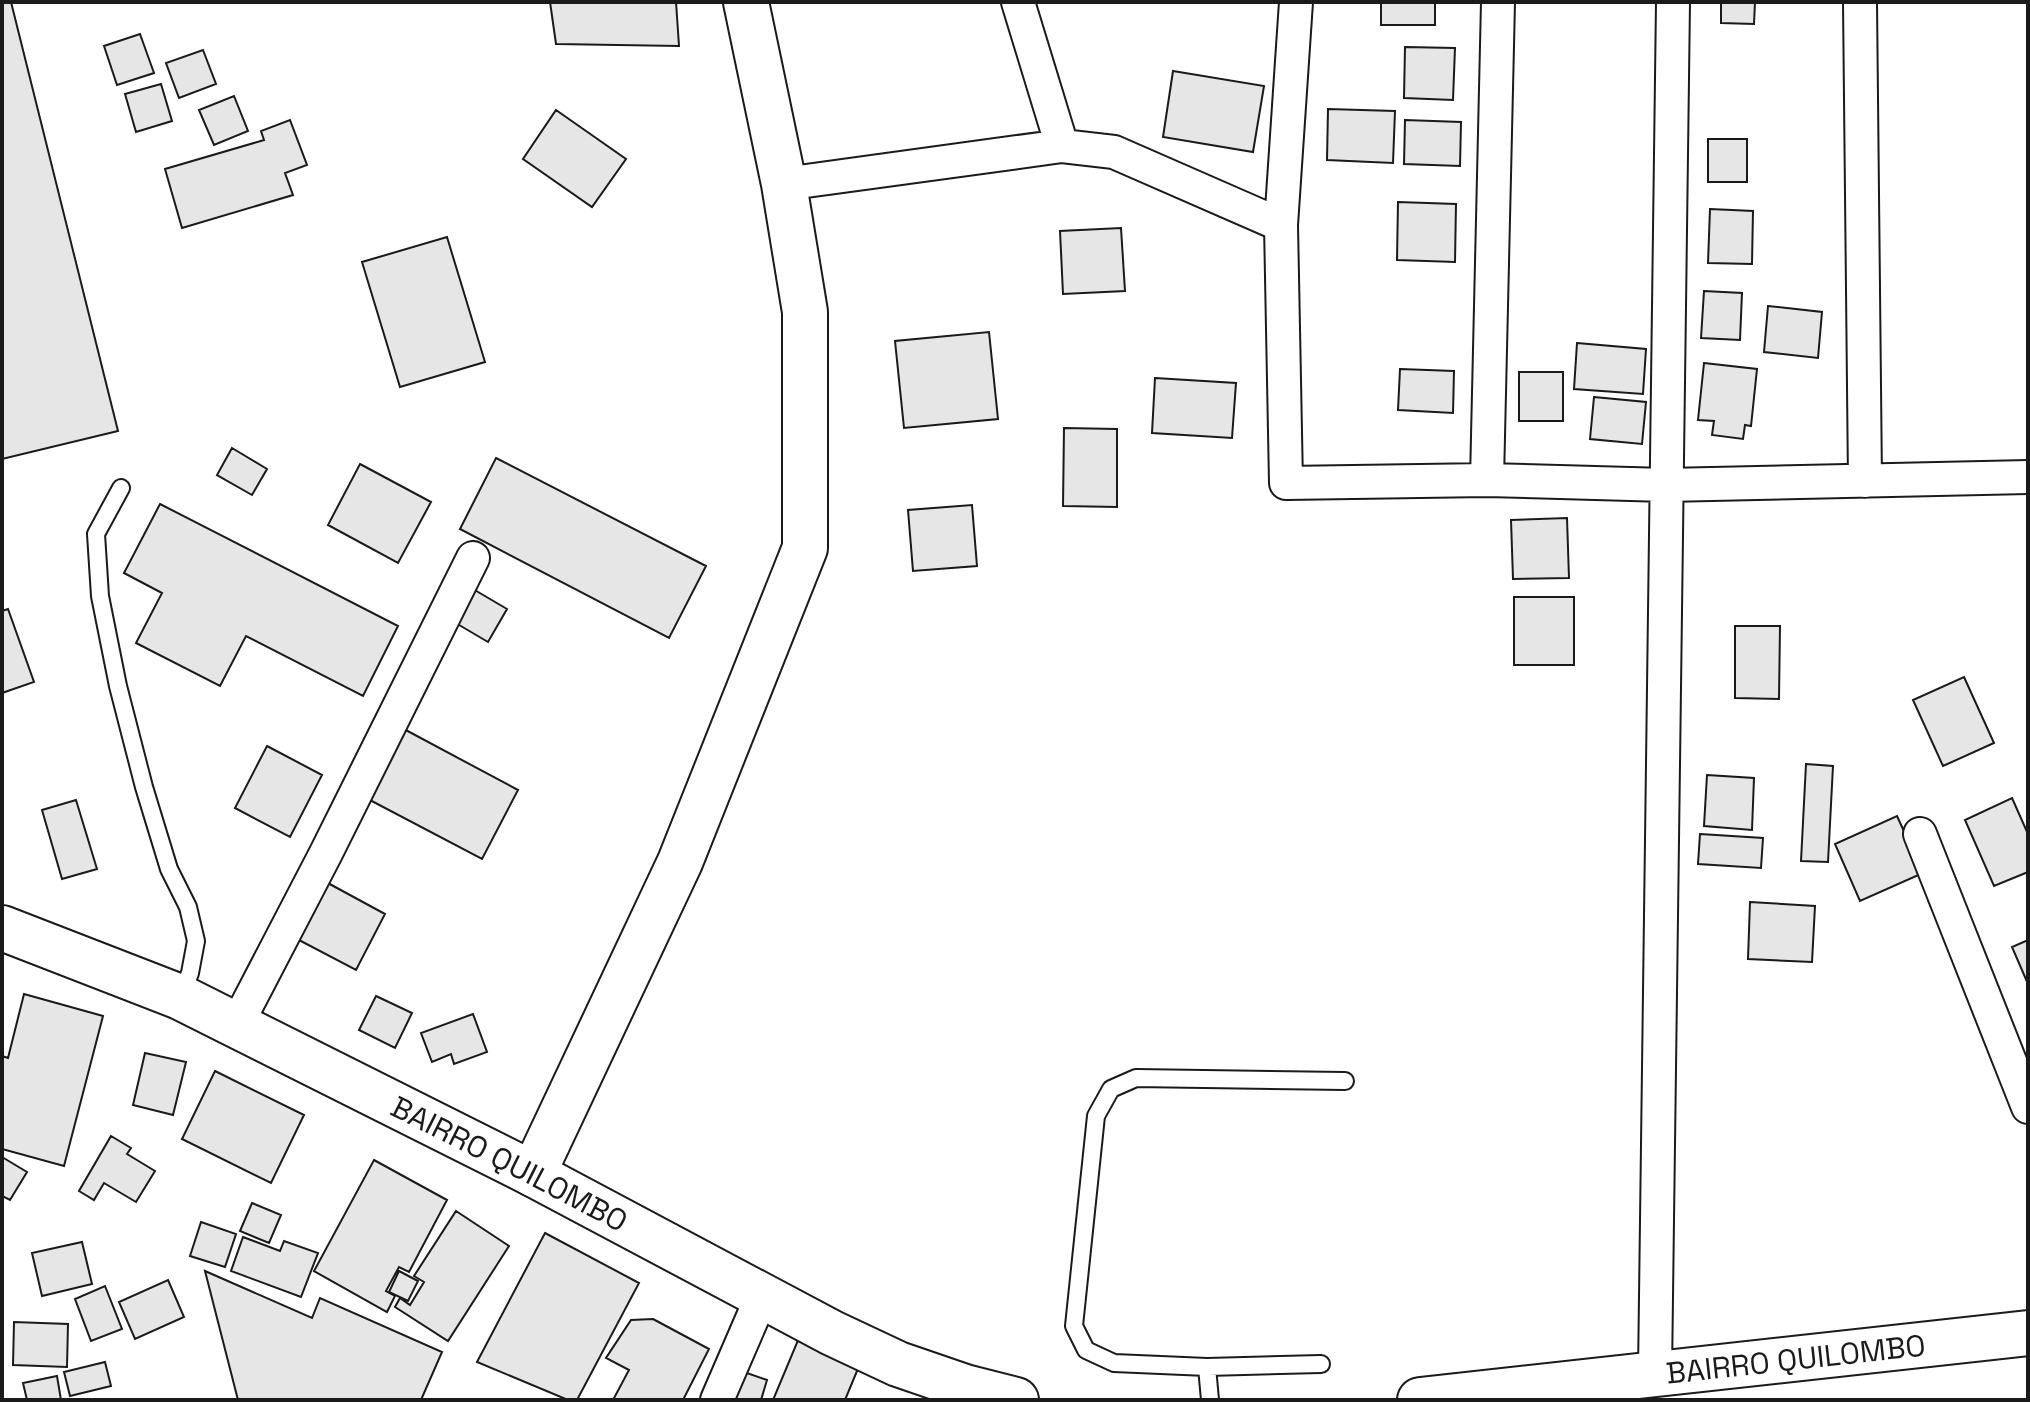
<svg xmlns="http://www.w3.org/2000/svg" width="2030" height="1402" viewBox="0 0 2030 1402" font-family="'Space Grotesk',sans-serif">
<rect width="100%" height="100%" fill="#fff"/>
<path fill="#e6e6e6" stroke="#1a1a1a" stroke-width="2" d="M 2,2 L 11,2 L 118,431 L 2,459 Z
M 550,2 L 676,2 L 679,46 L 556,44 Z
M 1381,2 L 1435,2 L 1435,25 L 1381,25 Z
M 1721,2 L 1755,2 L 1754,24 L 1721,23 Z
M 140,34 L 154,73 L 117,85 L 104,46 Z
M 1405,47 L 1455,48 L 1453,100 L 1404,98 Z
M 203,50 L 216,84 L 179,98 L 166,63 Z
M 1173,71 L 1264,86 L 1253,152 L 1163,137 Z
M 161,84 L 172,121 L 136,132 L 125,94 Z
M 234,96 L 248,131 L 214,145 L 199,110 Z
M 1328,109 L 1395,111 L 1393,163 L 1327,160 Z
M 556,110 L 626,159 L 592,207 L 523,159 Z
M 290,120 L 307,165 L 285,173 L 293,195 L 182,228 L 165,169 L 264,140 L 261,131 Z
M 1405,120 L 1461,122 L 1460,166 L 1404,164 Z
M 1708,139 L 1747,139 L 1747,182 L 1708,182 Z
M 1398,202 L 1456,204 L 1455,262 L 1397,260 Z
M 1710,209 L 1753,211 L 1752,264 L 1708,263 Z
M 1121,228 L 1125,291 L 1063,294 L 1060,231 Z
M 447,237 L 485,362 L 400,387 L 362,262 Z
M 1704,291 L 1742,293 L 1740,340 L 1701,338 Z
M 1768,306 L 1822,312 L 1818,358 L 1764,352 Z
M 989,332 L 998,419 L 904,428 L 895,341 Z
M 1577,343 L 1646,349 L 1643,394 L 1574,389 Z
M 1704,363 L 1757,369 L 1751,426 L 1745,425 L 1743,439 L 1712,435 L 1714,421 L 1698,420 Z
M 1400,369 L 1454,371 L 1453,413 L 1398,410 Z
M 1519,372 L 1563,372 L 1563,421 L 1519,421 Z
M 1155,378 L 1236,383 L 1232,438 L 1152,433 Z
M 1594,397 L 1646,402 L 1642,444 L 1590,439 Z
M 1064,428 L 1117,429 L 1117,507 L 1063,506 Z
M 232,448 L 267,469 L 252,495 L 217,475 Z
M 496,458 L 706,566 L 669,638 L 460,529 Z
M 360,464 L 431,502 L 398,563 L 328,525 Z
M 160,504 L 398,626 L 363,696 L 246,636 L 220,686 L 136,643 L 162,593 L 124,573 Z
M 972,505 L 977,566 L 913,571 L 908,510 Z
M 1567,518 L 1569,578 L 1513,579 L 1511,520 Z
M 473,589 L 507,609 L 488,642 L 454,622 Z
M 1514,597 L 1574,597 L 1574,665 L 1514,665 Z
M 8,609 L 34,682 L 2,693 L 2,611 Z
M 1735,626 L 1780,626 L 1779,699 L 1735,698 Z
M 1964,677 L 1994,743 L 1943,766 L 1913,700 Z
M 402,728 L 518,790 L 482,859 L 366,798 Z
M 267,746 L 322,775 L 290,837 L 235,808 Z
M 1806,764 L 1833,766 L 1828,862 L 1801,861 Z
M 1707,775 L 1754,778 L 1752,830 L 1704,826 Z
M 2012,798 L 2028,834 L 2028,872 L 1994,886 L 1965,820 Z
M 76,800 L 97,869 L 62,879 L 42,810 Z
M 1897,816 L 1923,873 L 1860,901 L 1835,844 Z
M 1700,834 L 1763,838 L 1761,868 L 1698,864 Z
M 326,882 L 385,914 L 356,970 L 297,939 Z
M 1750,902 L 1815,906 L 1812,962 L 1748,959 Z
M 2028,940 L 2028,984 L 2012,947 Z
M 24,994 L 103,1016 L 64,1166 L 2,1149 L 2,1056 L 8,1058 Z
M 376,996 L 412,1013 L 395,1048 L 359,1030 Z
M 473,1014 L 487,1052 L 454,1064 L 451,1054 L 432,1062 L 421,1033 Z
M 145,1053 L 186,1062 L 173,1115 L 133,1105 Z
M 215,1071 L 304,1115 L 271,1183 L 182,1139 Z
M 111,1136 L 131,1148 L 127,1154 L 155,1171 L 136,1202 L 104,1183 L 94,1200 L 79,1191 Z
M 2,1157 L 27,1172 L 10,1200 L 2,1196 Z
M 374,1160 L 447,1200 L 409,1272 L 399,1267 L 386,1291 L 395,1296 L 387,1312 L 314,1271 Z
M 252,1203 L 281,1215 L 269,1243 L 240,1231 Z
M 456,1211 L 509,1246 L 448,1341 L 395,1307 L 400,1298 L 410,1305 L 424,1282 L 414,1276 Z
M 201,1222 L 236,1234 L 225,1267 L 190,1256 Z
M 545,1233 L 639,1283 L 577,1400 L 568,1400 L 477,1362 Z
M 243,1237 L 280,1251 L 284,1241 L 318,1253 L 301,1297 L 231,1271 Z
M 82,1242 L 92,1284 L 42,1296 L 32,1253 Z
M 205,1271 L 312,1318 L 320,1298 L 442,1352 L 421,1400 L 238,1400 Z
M 399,1271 L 418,1281 L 408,1301 L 389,1292 Z
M 168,1280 L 184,1317 L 135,1339 L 119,1302 Z
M 105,1286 L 122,1329 L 91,1341 L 75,1299 Z
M 653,1319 L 709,1349 L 683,1400 L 613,1400 L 629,1370 L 606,1358 L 631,1320 Z
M 14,1322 L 68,1324 L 67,1367 L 13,1365 Z
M 801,1333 L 862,1359 L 845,1400 L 773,1400 Z
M 105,1362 L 111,1386 L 70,1396 L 64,1372 Z
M 744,1372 L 767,1380 L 761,1400 L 735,1400 Z
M 57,1376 L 61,1400 L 27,1400 L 23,1383 Z"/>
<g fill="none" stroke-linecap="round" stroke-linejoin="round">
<defs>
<path id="lane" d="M 121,488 L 96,534 L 100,596 L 118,686 L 144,787 L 169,869 L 188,907 L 196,941 L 190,973 L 181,996
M 1207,1367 L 1321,1364
M 1210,1400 L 1207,1367 L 1114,1363 L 1086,1350 L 1074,1326 L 1096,1116 L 1111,1089 L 1136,1078 L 1345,1081"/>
<path id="street" d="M 1018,2 L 1062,146
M 1296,2 L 1281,225 L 1286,483 L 1487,480 L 1666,485 L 2028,477
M 1860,2 L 1865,481
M 784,184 L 1062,146 L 1114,152 L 1281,225
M 1487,480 L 1498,2
M 1920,834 L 2028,1107
M 236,1026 L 326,853 L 473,558
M 1655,1373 L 1673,2
M 717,1400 L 762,1296"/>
<g id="secondary">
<path id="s1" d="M 2,928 L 180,997 L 533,1174 L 832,1333 L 898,1364 L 965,1387 L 1016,1400"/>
<path d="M 533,1174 L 680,862 L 805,548 L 805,312 L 784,184 L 746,2"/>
<path id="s2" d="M 1420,1400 L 2028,1333"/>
</g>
</defs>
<use href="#lane" stroke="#1a1a1a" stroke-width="20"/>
<use href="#street" stroke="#1a1a1a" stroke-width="36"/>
<use href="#secondary" stroke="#1a1a1a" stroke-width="48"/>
<use href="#lane" stroke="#fff" stroke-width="16"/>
<use href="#street" stroke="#fff" stroke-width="32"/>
<use href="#secondary" stroke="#fff" stroke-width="44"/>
</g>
<g text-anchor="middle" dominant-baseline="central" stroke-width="6" stroke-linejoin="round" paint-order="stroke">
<g font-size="30" fill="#1a1a1a" stroke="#fff">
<text stroke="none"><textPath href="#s1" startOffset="560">BAIRRO QUILOMBO</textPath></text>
<text stroke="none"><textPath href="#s2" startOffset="378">BAIRRO QUILOMBO</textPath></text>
</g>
</g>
<rect width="2030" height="1402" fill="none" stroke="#1a1a1a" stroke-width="8"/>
</svg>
